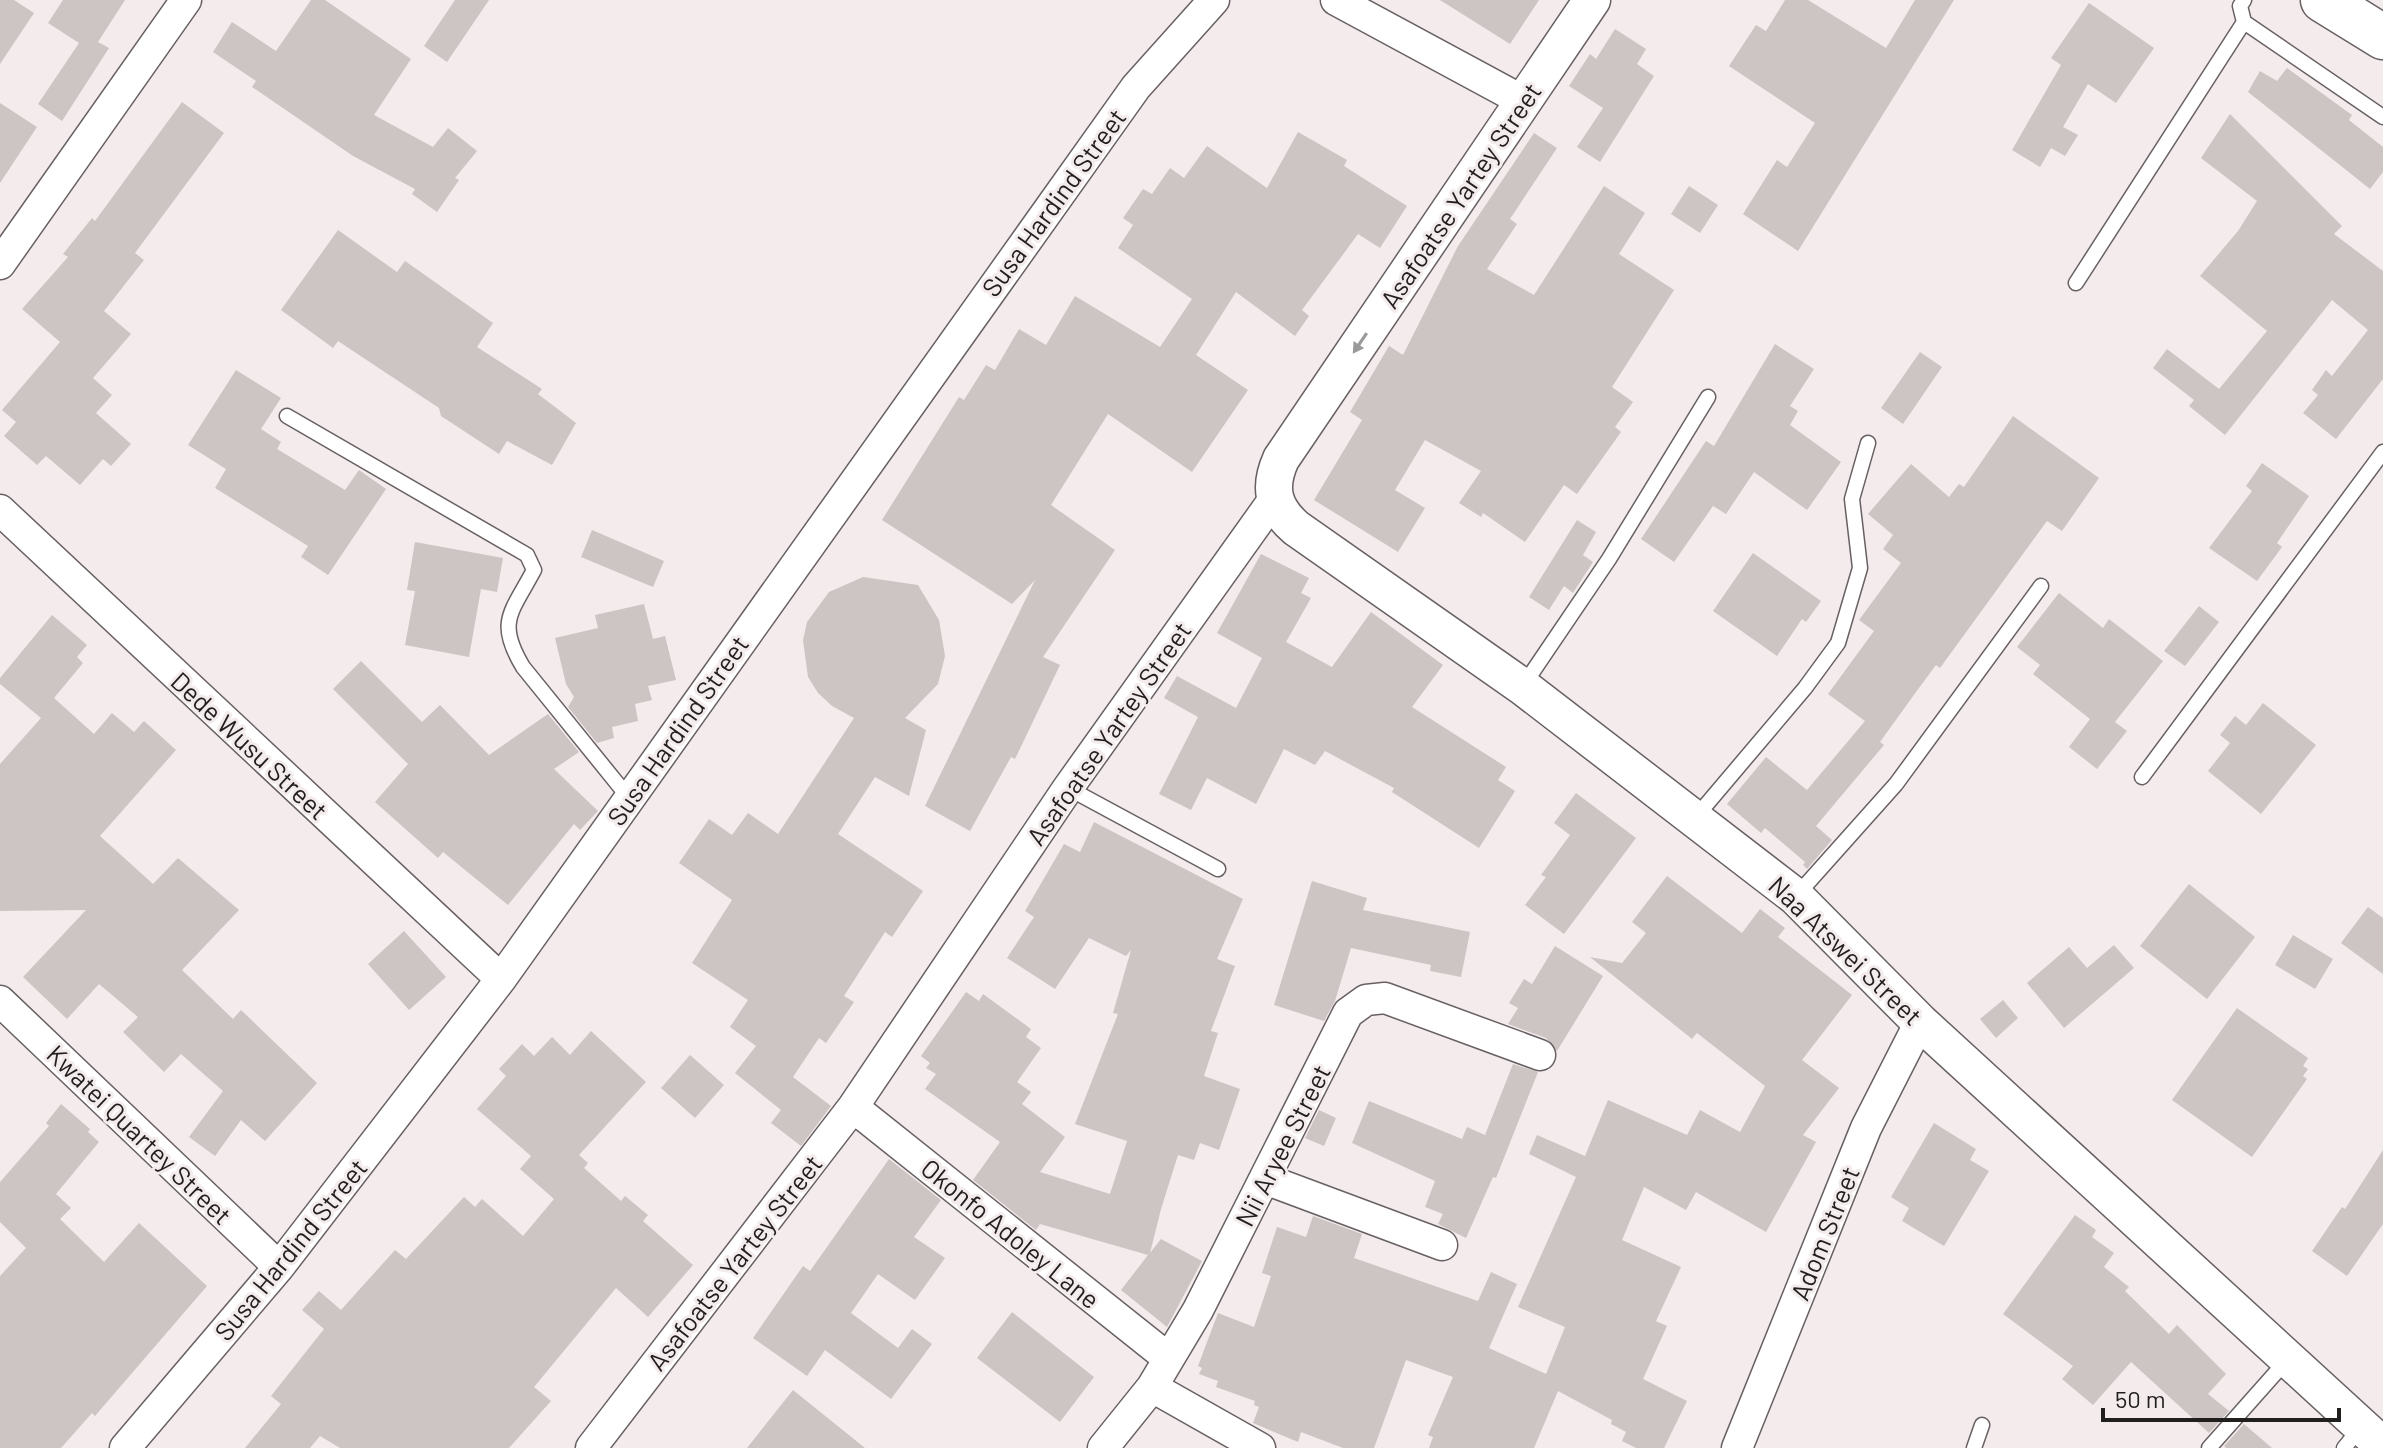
<svg xmlns="http://www.w3.org/2000/svg" width="2383" height="1448" viewBox="0 0 2383 1448" font-family="Barlow,sans-serif">
<rect width="100%" height="100%" fill="#f3ebec"/>
<path fill="#cdc5c3" d="M 0,0 L 14,0 L 34,13 L 0,64 Z
M 63,0 L 125,0 L 98,42 L 109,48 L 62,121 L 38,104 L 79,43 L 48,23 Z
M 311,0 L 325,0 L 411,59 L 374,115 L 433,147 L 448,128 L 477,151 L 455,178 L 459,180 L 437,212 L 412,194 L 415,189 L 353,156 L 252,87 L 256,81 L 213,52 L 232,22 L 276,51 Z
M 455,0 L 489,0 L 447,62 L 424,46 Z
M 1440,0 L 1539,0 L 1510,44 Z
M 1785,0 L 1808,0 L 1886,48 L 1915,0 L 1954,0 L 1798,251 L 1743,214 L 1777,160 L 1787,167 L 1815,123 L 1729,66 L 1756,25 L 1766,31 Z
M 2089,3 L 2154,48 L 2116,103 L 2088,84 L 2063,127 L 2078,135 L 2065,156 L 2051,148 L 2040,167 L 2012,150 L 2061,65 L 2051,58 Z
M 1615,29 L 1646,49 L 1637,64 L 1654,76 L 1600,162 L 1577,147 L 1603,108 L 1569,86 L 1590,54 L 1596,59 Z
M 2287,68 L 2352,115 L 2349,120 L 2383,147 L 2383,172 L 2370,189 L 2248,92 L 2260,71 L 2277,81 Z
M 182,102 L 224,133 L 135,253 L 144,260 L 104,311 L 131,334 L 93,378 L 112,395 L 96,413 L 131,444 L 111,466 L 103,459 L 80,485 L 46,456 L 37,465 L 4,436 L 16,422 L 2,410 L 60,342 L 22,309 L 68,257 L 63,254 L 92,218 L 95,221 Z
M 0,103 L 37,127 L 0,183 Z
M 2230,114 L 2342,226 L 2334,234 L 2383,271 L 2383,379 L 2336,439 L 2303,413 L 2318,395 L 2312,390 L 2326,370 L 2332,376 L 2368,330 L 2332,300 L 2225,435 L 2189,406 L 2194,400 L 2153,368 L 2167,349 L 2219,389 L 2267,331 L 2200,276 L 2238,231 L 2257,201 L 2201,158 Z
M 1298,132 L 1347,160 L 1344,166 L 1407,206 L 1380,248 L 1358,234 L 1302,310 L 1309,316 L 1295,336 L 1236,292 L 1196,355 L 1248,390 L 1192,472 L 1108,414 L 1051,505 L 1115,550 L 1043,657 L 1060,665 L 1015,759 L 1011,757 L 970,831 L 925,806 L 1035,580 L 1012,604 L 882,520 L 959,397 L 964,400 L 986,365 L 995,370 L 1019,329 L 1046,345 L 1075,296 L 1160,347 L 1192,299 L 1118,248 L 1133,225 L 1123,218 L 1143,189 L 1152,194 L 1170,168 L 1184,178 L 1207,146 L 1267,188 Z
M 1534,133 L 1557,148 L 1510,219 L 1517,224 L 1487,269 L 1534,295 L 1604,186 L 1645,213 L 1619,254 L 1674,290 L 1612,387 L 1633,402 L 1615,427 L 1621,432 L 1577,494 L 1564,485 L 1525,542 L 1483,513 L 1481,517 L 1459,503 L 1481,471 L 1425,440 L 1395,490 L 1425,508 L 1398,552 L 1314,500 L 1362,420 L 1350,412 L 1389,346 L 1403,355 L 1458,246 Z
M 1689,186 L 1718,205 L 1700,233 L 1671,214 Z
M 338,230 L 397,272 L 405,261 L 493,323 L 477,347 L 542,389 L 538,394 L 576,423 L 552,465 L 507,441 L 499,454 L 441,416 L 439,408 L 338,341 L 333,348 L 281,310 Z
M 1775,344 L 1814,369 L 1790,406 L 1798,411 L 1790,425 L 1841,462 L 1807,510 L 1754,472 L 1726,514 L 1713,506 L 1674,562 L 1641,539 L 1706,441 L 1714,446 Z
M 1920,352 L 1942,367 L 1903,424 L 1881,408 Z
M 236,370 L 281,398 L 261,429 L 281,442 L 277,449 L 345,490 L 359,470 L 386,489 L 328,575 L 301,557 L 308,546 L 215,488 L 226,469 L 188,445 Z
M 2013,416 L 2099,478 L 2062,531 L 2047,521 L 1940,668 L 1936,665 L 1916,692 L 1880,742 L 1884,745 L 1816,826 L 1832,840 L 1807,869 L 1803,865 L 1805,862 L 1765,828 L 1761,833 L 1727,804 L 1766,757 L 1807,790 L 1865,721 L 1828,694 L 1874,631 L 1859,620 L 1901,563 L 1883,549 L 1893,535 L 1868,514 L 1911,464 L 1949,497 L 1959,484 L 1964,487 Z
M 2262,463 L 2309,496 L 2277,543 L 2282,547 L 2257,581 L 2209,548 L 2252,491 L 2246,486 Z
M 1577,520 L 1596,532 L 1583,555 L 1593,562 L 1573,593 L 1564,586 L 1549,610 L 1529,597 Z
M 592,530 L 664,561 L 653,587 L 581,557 Z
M 415,542 L 503,558 L 497,592 L 481,589 L 469,657 L 405,645 L 415,591 L 407,590 Z
M 1753,553 L 1821,601 L 1806,622 L 1802,619 L 1777,656 L 1713,611 Z
M 1261,554 L 1309,578 L 1301,593 L 1311,598 L 1286,642 L 1332,667 L 1371,612 L 1443,665 L 1412,707 L 1506,767 L 1498,780 L 1515,791 L 1479,848 L 1392,792 L 1394,788 L 1325,751 L 1315,765 L 1284,749 L 1256,804 L 1207,778 L 1191,810 L 1159,794 L 1198,717 L 1164,698 L 1177,676 L 1236,708 L 1262,658 L 1217,633 Z
M 863,577 L 918,585 L 939,620 L 945,656 L 938,684 L 905,718 L 926,730 L 909,796 L 875,777 L 838,834 L 923,891 L 892,937 L 885,932 L 844,996 L 854,1002 L 826,1043 L 819,1038 L 793,1077 L 831,1106 L 801,1146 L 771,1123 L 781,1110 L 735,1073 L 756,1046 L 730,1027 L 748,1000 L 692,963 L 732,900 L 679,863 L 709,819 L 732,835 L 748,813 L 778,834 L 854,718 L 832,706 L 818,693 L 808,677 L 803,640 L 807,622 L 829,592 Z
M 2059,593 L 2103,628 L 2109,619 L 2163,661 L 2115,722 L 2127,731 L 2097,769 L 2069,747 L 2090,719 L 2033,674 L 2040,665 L 2017,647 Z
M 644,604 L 653,639 L 665,636 L 676,680 L 648,686 L 652,700 L 635,704 L 638,721 L 612,727 L 614,738 L 597,743 L 568,707 L 574,697 L 566,684 L 555,638 L 598,628 L 595,615 Z
M 2199,606 L 2219,622 L 2185,666 L 2164,651 Z
M 52,615 L 87,645 L 77,657 L 83,663 L 54,698 L 94,734 L 112,713 L 134,732 L 144,721 L 176,750 L 100,836 L 153,884 L 178,858 L 239,910 L 182,970 L 233,1019 L 241,1010 L 317,1083 L 265,1141 L 241,1120 L 215,1156 L 189,1137 L 223,1091 L 181,1054 L 164,1072 L 123,1032 L 138,1017 L 99,984 L 67,1019 L 23,977 L 86,910 L 0,911 L 0,764 L 41,718 L 0,684 L 0,678 Z
M 361,661 L 422,722 L 440,705 L 489,755 L 548,714 L 579,752 L 554,769 L 598,811 L 580,830 L 574,824 L 508,905 L 443,852 L 438,858 L 375,802 L 408,764 L 333,689 Z
M 2263,703 L 2316,745 L 2261,814 L 2208,771 L 2230,743 L 2220,735 L 2235,716 L 2246,725 Z
M 1576,793 L 1636,838 L 1564,934 L 1525,905 L 1546,877 L 1541,875 L 1570,835 L 1554,823 Z
M 1094,822 L 1243,899 L 1217,959 L 1235,966 L 1211,1031 L 1218,1033 L 1204,1076 L 1240,1089 L 1219,1150 L 1200,1143 L 1194,1160 L 1178,1155 L 1161,1209 L 1150,1253 L 1161,1239 L 1202,1261 L 1167,1327 L 1121,1290 L 1148,1255 L 1040,1224 L 1036,1230 L 973,1180 L 1000,1142 L 925,1089 L 936,1074 L 926,1068 L 930,1063 L 921,1056 L 966,992 L 979,1001 L 983,994 L 1031,1029 L 1026,1037 L 1041,1048 L 1017,1082 L 1031,1092 L 1022,1104 L 1065,1137 L 1040,1172 L 1110,1194 L 1127,1141 L 1075,1124 L 1118,1014 L 1113,1013 L 1131,950 L 1126,956 L 1089,938 L 1055,989 L 1007,958 L 1034,917 L 1025,911 L 1064,844 L 1080,852 Z
M 1667,876 L 1742,933 L 1760,909 L 1785,928 L 1778,937 L 1852,995 L 1802,1060 L 1839,1088 L 1803,1135 L 1816,1142 L 1766,1232 L 1696,1192 L 1686,1210 L 1644,1187 L 1622,1240 L 1681,1267 L 1656,1321 L 1667,1326 L 1643,1379 L 1687,1401 L 1664,1448 L 1636,1448 L 1622,1441 L 1626,1432 L 1611,1424 L 1612,1420 L 1558,1391 L 1534,1448 L 1429,1448 L 1433,1437 L 1428,1435 L 1453,1377 L 1406,1360 L 1374,1448 L 1343,1448 L 1301,1432 L 1298,1442 L 1253,1423 L 1259,1407 L 1254,1405 L 1255,1401 L 1216,1387 L 1218,1381 L 1199,1374 L 1202,1368 L 1198,1366 L 1218,1313 L 1254,1327 L 1271,1276 L 1262,1273 L 1277,1227 L 1306,1237 L 1313,1216 L 1362,1234 L 1354,1258 L 1478,1301 L 1491,1272 L 1517,1284 L 1489,1348 L 1546,1374 L 1565,1327 L 1518,1307 L 1576,1177 L 1529,1154 L 1537,1135 L 1585,1156 L 1608,1100 L 1687,1135 L 1700,1110 L 1740,1132 L 1765,1086 L 1697,1033 L 1692,1039 L 1590,957 L 1622,963 L 1646,933 L 1632,922 Z
M 1312,881 L 1367,898 L 1363,910 L 1470,932 L 1461,977 L 1430,971 L 1431,965 L 1351,948 L 1335,1001 L 1324,1021 L 1274,1005 Z
M 2189,884 L 2255,937 L 2207,999 L 2140,946 Z
M 2368,907 L 2383,918 L 2383,974 L 2341,943 Z
M 404,931 L 446,977 L 409,1010 L 368,964 Z
M 2293,935 L 2333,959 L 2315,989 L 2275,965 Z
M 2114,945 L 2134,968 L 2064,1028 L 2027,983 L 2069,947 L 2087,968 Z
M 1555,946 L 1603,976 L 1557,1051 L 1546,1038 L 1508,1024 L 1518,1008 L 1509,1003 L 1524,979 L 1532,984 Z
M 2003,1000 L 2018,1018 L 1996,1038 L 1980,1019 Z
M 2237,1008 L 2308,1058 L 2303,1066 L 2308,1069 L 2303,1076 L 2307,1079 L 2252,1157 L 2172,1100 Z
M 591,1031 L 646,1082 L 579,1155 L 588,1163 L 584,1168 L 621,1201 L 625,1196 L 648,1215 L 643,1221 L 693,1265 L 648,1317 L 616,1288 L 534,1387 L 551,1401 L 509,1448 L 340,1448 L 320,1436 L 310,1448 L 245,1448 L 281,1404 L 271,1396 L 324,1329 L 302,1310 L 319,1291 L 341,1310 L 395,1250 L 406,1259 L 464,1197 L 475,1207 L 482,1199 L 523,1236 L 554,1199 L 520,1169 L 531,1156 L 477,1109 L 506,1076 L 499,1069 L 522,1044 L 534,1056 L 552,1037 L 570,1055 Z
M 690,1055 L 724,1085 L 695,1118 L 661,1088 Z
M 1513,1064 L 1538,1072 L 1496,1178 L 1493,1177 L 1466,1238 L 1438,1224 L 1443,1214 L 1425,1207 L 1435,1181 L 1352,1143 L 1369,1101 L 1462,1139 L 1467,1127 L 1485,1135 Z
M 61,1104 L 90,1129 L 88,1132 L 99,1142 L 56,1194 L 71,1208 L 60,1219 L 104,1262 L 139,1223 L 207,1286 L 95,1416 L 92,1413 L 61,1448 L 0,1448 L 0,1276 L 26,1248 L 0,1222 L 0,1182 L 49,1126 L 46,1123 Z
M 1319,1110 L 1336,1118 L 1324,1146 L 1305,1138 Z
M 1934,1123 L 1976,1149 L 1970,1160 L 1989,1171 L 1944,1246 L 1902,1221 L 1909,1208 L 1891,1197 Z
M 2383,1150 L 2383,1224 L 2347,1276 L 2312,1251 L 2342,1207 L 2345,1209 Z
M 889,1159 L 941,1200 L 914,1237 L 945,1258 L 915,1300 L 878,1274 L 851,1313 L 898,1348 L 912,1329 L 932,1344 L 891,1399 L 825,1350 L 807,1376 L 753,1338 L 803,1266 L 810,1271 Z
M 2075,1215 L 2096,1230 L 2092,1237 L 2114,1253 L 2104,1267 L 2129,1287 L 2125,1291 L 2169,1334 L 2177,1325 L 2226,1374 L 2208,1394 L 2229,1411 L 2209,1433 L 2131,1362 L 2093,1405 L 2062,1379 L 2073,1366 L 2003,1314 Z
M 1012,1312 L 1094,1377 L 1060,1422 L 977,1358 Z
M 793,1390 L 865,1448 L 747,1448 Z
M 2244,1424 L 2272,1448 L 2226,1448 L 2224,1446 Z"/>
<g fill="none" stroke-linecap="round" stroke-linejoin="round">
<defs>
<path id="service" d="M 2244,0 L 2240,6 L 2244,22 L 2383,117
M 2076,283 L 2244,22
M 287,416 L 527,555 L 534,570 C 511,613 496,622 523,667 L 629,798
M 1523,686 L 1609,559 L 1708,397
M 2142,777 L 2383,452
M 1068,788 L 1218,869
M 1695,818 L 1805,688 L 1838,643 L 1860,568 L 1852,499 L 1868,443
M 1796,896 L 1896,784 L 2041,586
M 1974,1448 L 1982,1425
M 2209,1448 L 2288,1359
M 2344,1448 L 2361,1427"/>
<path id="minor" d="M 1336,0 L 1523,101
M 0,264 L 186,0
M 0,510 L 501,979
M 0,1001 L 279,1267
M 853,1107 L 1168,1358
M 1265,1179 L 1442,1245
M 1152,1387 L 1260,1448
M 125,1448 L 279,1267 L 501,979 L 1136,87 L 1214,0
M 591,1448 L 853,1107 L 1068,788 L 1274,499
M 1103,1448 L 1152,1387 L 1198,1310 L 1348,1013 L 1366,1000 L 1385,998 L 1540,1055
M 1737,1448 L 1866,1128 L 1920,1022"/>
<path id="tertiary" d="M 1592,0 L 1281,459 C 1268,488 1273,508 1296,528 L 1523,687 L 1796,897 L 1920,1022 L 2383,1446"/>
<path id="trunk" d="M 2323,0 L 2383,37"/>
</defs>
<use href="#service" stroke="#686062" stroke-width="17"/>
<use href="#minor" stroke="#686062" stroke-width="33"/>
<use href="#tertiary" stroke="#686062" stroke-width="39"/>
<use href="#trunk" stroke="#686062" stroke-width="47"/>
<use href="#service" stroke="#fff" stroke-width="14"/>
<use href="#minor" stroke="#fff" stroke-width="30"/>
<use href="#tertiary" stroke="#fff" stroke-width="36"/>
<use href="#trunk" stroke="#fff" stroke-width="44"/>
</g>
<defs><path id="oneway-solid" d="M-6-.8H1V-3.2L6.5 0L1 3.2V.8H-6Z" transform="scale(2)"/></defs>
<use fill="#9b9a9a" href="#oneway-solid" transform="translate(1360 343) rotate(124)"/>
<g text-anchor="middle" dominant-baseline="central" stroke-width="6" stroke-linejoin="round" paint-order="stroke">
<g font-size="26" fill="#211e1e" stroke="#f3ebec">
<text transform="translate(1460 195) rotate(-56)">Asafoatse Yartey Street</text>
<text transform="translate(1053 202) rotate(-54)">Susa Hardind Street</text>
<text transform="translate(677 730) rotate(-55)">Susa Hardind Street</text>
<text transform="translate(1108 733) rotate(-55)">Asafoatse Yartey Street</text>
<text transform="translate(250 745) rotate(43)">Dede Wusu Street</text>
<text transform="translate(1846 950) rotate(44)">Naa Atswei Street</text>
<text transform="translate(140 1134) rotate(44)">Kwatei Quartey Street</text>
<text transform="translate(1282 1145) rotate(-63)">Nii Aryee Street</text>
<text transform="translate(1011 1233) rotate(39)">Okonfo Adoley Lane</text>
<text transform="translate(1824 1233) rotate(-68)">Adom Street</text>
<text transform="translate(290 1249) rotate(-51)">Susa Hardind Street</text>
<text transform="translate(734 1262) rotate(-52)">Asafoatse Yartey Street</text>
</g>
</g>
<path d="M2103 1408v12h236v-12" fill="none" stroke="#211e1e" stroke-width="4"/>
<text x="2115" y="1408" font-size="24" fill="#211e1e" stroke="#f3ebec" stroke-width="6" paint-order="stroke">50 m</text>
</svg>
